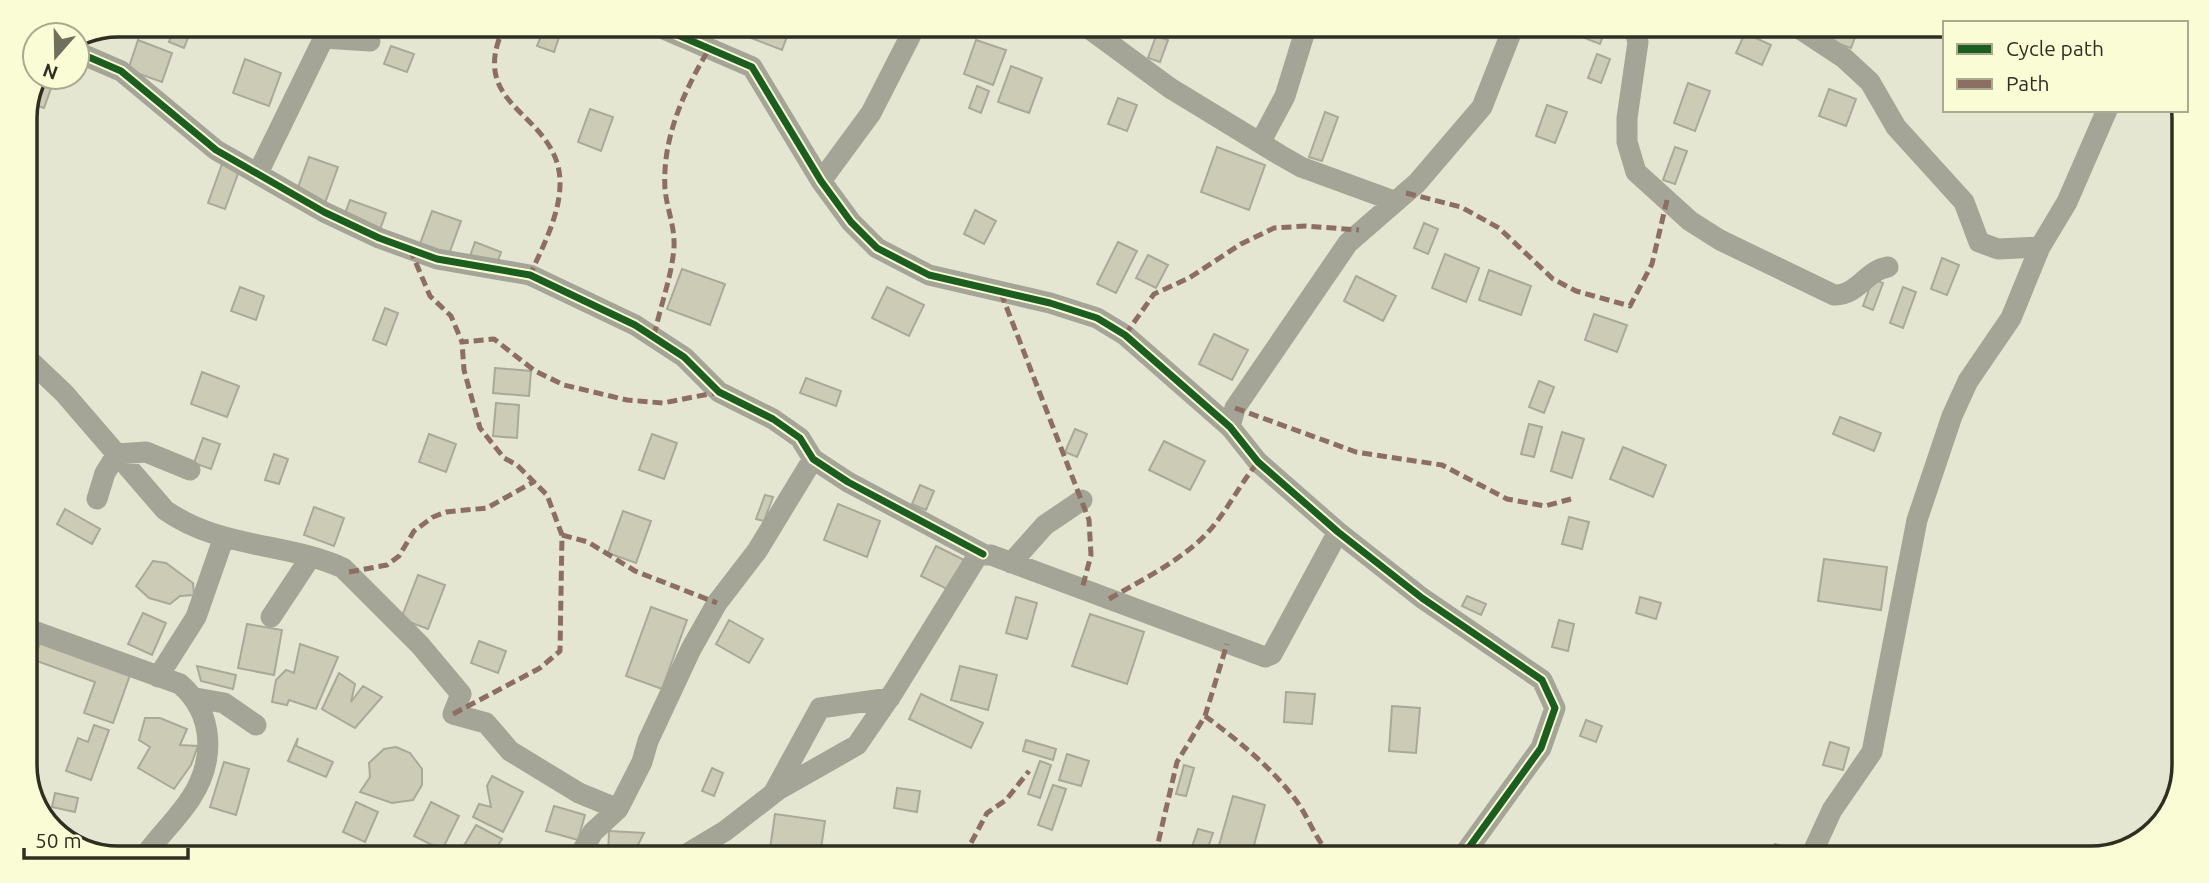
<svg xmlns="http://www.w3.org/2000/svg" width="2209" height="883" viewBox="0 0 2209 883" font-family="Ubuntu,sans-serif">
<rect width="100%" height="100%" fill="#e5e6d1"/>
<path fill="#ccccb6" stroke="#a8a999" stroke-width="2" d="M 175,25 L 191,30 L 184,48 L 169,42 Z
M 545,26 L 563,26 L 554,52 L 537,46 Z
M 756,26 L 791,26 L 782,50 L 751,38 Z
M 1585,28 L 1606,28 L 1600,44 L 1582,37 Z
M 1828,29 L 1858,29 L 1851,48 L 1824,39 Z
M 1745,33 L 1771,45 L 1762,65 L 1736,53 Z
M 1156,36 L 1168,40 L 1160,62 L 1148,58 Z
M 138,40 L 172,53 L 162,82 L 128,70 Z
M 976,40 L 1006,50 L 993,85 L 964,74 Z
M 391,46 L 414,54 L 407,72 L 384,64 Z
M 1597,54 L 1610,59 L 1601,83 L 1588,78 Z
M 245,59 L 281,73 L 269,106 L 233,93 Z
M 1011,66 L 1042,78 L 1029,113 L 998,102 Z
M 41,77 L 55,77 L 44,108 L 29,103 Z
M 1688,83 L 1710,91 L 1695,131 L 1674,123 Z
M 977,86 L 989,91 L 981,113 L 969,108 Z
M 1829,89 L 1856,99 L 1846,126 L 1819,116 Z
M 1118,98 L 1137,105 L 1127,131 L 1108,124 Z
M 1547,105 L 1567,112 L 1555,143 L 1536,136 Z
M 590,109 L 613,117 L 601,151 L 578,142 Z
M 1325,112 L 1338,117 L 1322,161 L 1309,157 Z
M 1217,147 L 1265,165 L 1249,210 L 1201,192 Z
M 1675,147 L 1687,151 L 1675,184 L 1663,180 Z
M 309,157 L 338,167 L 325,203 L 296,193 Z
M 222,164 L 239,171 L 225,209 L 208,203 Z
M 350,200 L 386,213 L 379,232 L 343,219 Z
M 975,210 L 996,221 L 984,244 L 964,234 Z
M 432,211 L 461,221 L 449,254 L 420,244 Z
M 1424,223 L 1438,229 L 1428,254 L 1414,248 Z
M 475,242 L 501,252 L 496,266 L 470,256 Z
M 1118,242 L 1137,251 L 1116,293 L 1097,284 Z
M 1445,254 L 1479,268 L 1466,302 L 1432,288 Z
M 1148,255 L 1168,265 L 1156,288 L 1136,278 Z
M 1942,258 L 1959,265 L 1947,295 L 1931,289 Z
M 682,269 L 725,284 L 710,325 L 667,309 Z
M 1489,270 L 1531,286 L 1521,315 L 1479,300 Z
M 1356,276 L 1396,296 L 1383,321 L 1344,301 Z
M 1873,279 L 1883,283 L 1873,310 L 1863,306 Z
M 240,287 L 264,296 L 256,320 L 231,311 Z
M 887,287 L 924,305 L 909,336 L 872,318 Z
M 1903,287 L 1916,292 L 1903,328 L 1890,323 Z
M 385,308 L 398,313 L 386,345 L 373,340 Z
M 1594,314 L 1627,325 L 1617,352 L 1585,340 Z
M 1214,334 L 1248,350 L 1232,380 L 1199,364 Z
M 495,368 L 531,371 L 529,396 L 493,393 Z
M 202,372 L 239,386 L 227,417 L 191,404 Z
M 806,378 L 841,391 L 836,406 L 800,393 Z
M 1539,381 L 1554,387 L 1544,413 L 1529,407 Z
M 496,403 L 519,405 L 517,438 L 493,436 Z
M 1840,417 L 1881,433 L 1874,451 L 1833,434 Z
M 1529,424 L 1542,427 L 1534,457 L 1521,454 Z
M 1075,429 L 1087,434 L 1077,457 L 1065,452 Z
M 1562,432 L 1584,439 L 1572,478 L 1551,471 Z
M 429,434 L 456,444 L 446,472 L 419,462 Z
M 652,434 L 677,443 L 664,479 L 639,470 Z
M 203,438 L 220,444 L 211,469 L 194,463 Z
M 1164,441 L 1205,461 L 1190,490 L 1149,470 Z
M 1623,447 L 1666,465 L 1653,497 L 1610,479 Z
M 274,454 L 288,459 L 279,484 L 265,480 Z
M 920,485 L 934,491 L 926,510 L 912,504 Z
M 765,495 L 773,497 L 764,521 L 756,519 Z
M 838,504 L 880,521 L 867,557 L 824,540 Z
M 314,507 L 344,518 L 334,546 L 304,535 Z
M 65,509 L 100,529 L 92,544 L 57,524 Z
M 623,511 L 651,521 L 636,563 L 608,553 Z
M 1569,517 L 1589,522 L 1582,549 L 1562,544 Z
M 936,546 L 964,560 L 949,590 L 921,576 Z
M 1824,559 L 1887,567 L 1881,610 L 1818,601 Z
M 153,561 L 166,563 L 193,583 L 194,595 L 180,596 L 170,604 L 149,598 L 136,586 Z
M 418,575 L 445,585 L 428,629 L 401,619 Z
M 1467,596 L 1486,604 L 1481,615 L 1462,606 Z
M 1016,597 L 1037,603 L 1027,639 L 1006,633 Z
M 1640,597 L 1661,603 L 1656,619 L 1636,613 Z
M 651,607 L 687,620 L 662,689 L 626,676 Z
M 143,613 L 166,623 L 152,655 L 128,644 Z
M 1090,614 L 1144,632 L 1127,684 L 1072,666 Z
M 729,620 L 763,639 L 749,663 L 716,644 Z
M 1559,620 L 1574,624 L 1568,651 L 1552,647 Z
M 247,624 L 282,630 L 274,675 L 238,668 Z
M 479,641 L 506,651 L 498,673 L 471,663 Z
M 40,643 L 130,675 L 113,723 L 84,713 L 95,682 L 34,660 Z
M 300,644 L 338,657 L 316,709 L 289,700 L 287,705 L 272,702 L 276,680 L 286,670 L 294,673 Z
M 197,666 L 236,675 L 233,689 L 201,681 Z
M 960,666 L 997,675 L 988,710 L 951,700 Z
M 339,673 L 355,684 L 351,702 L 363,686 L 382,697 L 355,728 L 322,709 Z
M 1286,692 L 1315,694 L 1312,724 L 1284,722 Z
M 921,694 L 983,723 L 971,748 L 909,719 Z
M 1392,706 L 1420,708 L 1416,753 L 1389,751 Z
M 145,718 L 160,718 L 187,729 L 180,745 L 198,746 L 191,765 L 174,789 L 138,768 L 150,747 L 139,740 Z
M 1586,720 L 1602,726 L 1596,742 L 1580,736 Z
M 94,725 L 109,730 L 91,780 L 66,771 L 78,738 L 88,742 Z
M 298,738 L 296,746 L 333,762 L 326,777 L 288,761 Z
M 1026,740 L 1056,749 L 1053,760 L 1023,751 Z
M 1830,742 L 1849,748 L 1843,770 L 1823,765 Z
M 396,747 L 410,753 L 422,769 L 422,785 L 413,800 L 392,803 L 360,792 L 370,777 L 369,763 L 384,749 Z
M 1067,754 L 1089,761 L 1081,786 L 1059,780 Z
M 1040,761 L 1051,765 L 1040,798 L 1028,794 Z
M 224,762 L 249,769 L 236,815 L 210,807 Z
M 1184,765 L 1194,768 L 1186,796 L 1176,794 Z
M 712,768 L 723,773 L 714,796 L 702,791 Z
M 492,776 L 523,792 L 503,832 L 473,817 L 479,804 L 491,807 L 487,786 Z
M 1053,785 L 1066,789 L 1052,830 L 1038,825 Z
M 897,788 L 920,791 L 917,812 L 894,808 Z
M 55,793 L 78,798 L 75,812 L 52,807 Z
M 1233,796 L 1265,805 L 1251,856 L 1216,856 Z
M 356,802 L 378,812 L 365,842 L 343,832 Z
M 431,802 L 459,816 L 442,850 L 414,836 Z
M 554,806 L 585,815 L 578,840 L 546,831 Z
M 775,814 L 825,821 L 820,855 L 770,849 Z
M 476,825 L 502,839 L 493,854 L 459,854 Z
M 1198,829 L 1213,833 L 1205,856 L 1189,856 Z
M 609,831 L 644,833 L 633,855 L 608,855 Z
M 1775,844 L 1799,851 L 1797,858 L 1771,858 Z"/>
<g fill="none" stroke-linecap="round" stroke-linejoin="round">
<path stroke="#a4a497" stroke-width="21" d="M 657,26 L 752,67 L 821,181 L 851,222 L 877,248 L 929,275 L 1050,303 L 1097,318 L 1125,335 L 1230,427 L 1258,462 L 1338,532 L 1422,598 L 1542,680 L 1555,708 L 1541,748 L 1462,857
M 1087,27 L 1170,88 L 1280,155 L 1301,167 L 1394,201
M 1634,28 L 1638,42 L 1627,118 L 1627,142 L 1636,172 L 1690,221 L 1720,240 L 1834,295 C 1858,296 1866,270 1888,267
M 1800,29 L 1844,58 L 1870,82 L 1896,127 L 1964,202 L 1979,242 L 1998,249 L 2040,247
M 323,38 L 370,41
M 77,52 L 121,71 L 216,150 L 324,212 L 379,238 L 437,259 L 530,275 L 635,325 L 684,357 L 719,392 L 773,419 L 800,438 L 813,459 L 848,482 L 983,554
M 1260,143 L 1285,96 L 1306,28
M 258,173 L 330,25
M 821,181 L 871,113 L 915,27
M 25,356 L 64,393 L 165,510 C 220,549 286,542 343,568 L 420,645 L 461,694 L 453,714 L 486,723 L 510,751 L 579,793 L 618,809
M 1230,427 L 1235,408 L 1348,243 L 1417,183 L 1482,107 L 1513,28
M 97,499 L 105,473 L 117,454 L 146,452 L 190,470
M 1011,563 L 1045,525 L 1082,500
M 271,617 L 310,558
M 25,628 L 180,684 C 215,714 215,761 191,798 C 178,818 160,835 146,854
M 158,677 L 196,617 L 224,537
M 196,698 L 224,703 L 256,725
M 773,794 L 820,708 L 890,698
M 580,855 L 593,832 L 618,809 L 642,762 L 648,741 L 691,649 L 717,603 L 757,551 L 813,459
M 685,855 L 725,831 L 778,790 L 857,745 L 894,691 L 978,555 L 991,555 L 1265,657 L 1272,654 L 1338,532
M 1810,858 L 1832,810 L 1872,752 L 1917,520 L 1952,416 L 1968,381 L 2011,318 L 2040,247 L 2067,202 L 2107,110"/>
<path stroke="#8d6e63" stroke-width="5" stroke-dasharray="10 5" stroke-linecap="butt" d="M 505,25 C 467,103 543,109 558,166 C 567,202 544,244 530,275
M 1406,193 L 1461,207 L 1499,228 L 1553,279 L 1576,291 L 1630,306 L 1652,264 L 1667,200
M 410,249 L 430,296 L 451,316 L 462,342 L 494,339 L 535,371 L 564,385 L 627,400 L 663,403 L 719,392
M 1001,293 L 1089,520 L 1091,555 L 1082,589
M 1125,335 L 1154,294 L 1189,278 L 1241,244 L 1274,228 L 1306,226 L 1359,230
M 654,336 C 660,307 672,276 674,247 C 675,226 667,210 665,189 C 662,138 684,91 709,49
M 1235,408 L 1356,452 L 1442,465 L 1507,499 L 1545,506 L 1571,499
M 562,535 L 588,542 L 635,571 L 717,603
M 349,572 L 387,565 L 399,556 L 414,531 L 433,517 L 446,512 L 487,508 L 535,481
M 1109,599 C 1145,578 1189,557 1215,524 C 1230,505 1241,483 1258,462
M 453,714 L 540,668 L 560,651 L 562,535 L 547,495 L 517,465 L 504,458 L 480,428 L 464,370 L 462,342
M 1205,716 C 1239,741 1276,771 1300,806 C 1311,824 1317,841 1332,857
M 964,856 L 987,813 L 1006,800 L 1029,771
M 1155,856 L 1177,762 L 1205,716 L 1227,644"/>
<defs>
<path id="cycleway" d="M 657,26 L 752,67 L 821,181 L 851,222 L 877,248 L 929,275 L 1050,303 L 1097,318 L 1125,335 L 1230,427 L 1258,462 L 1338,532 L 1422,598 L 1542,680 L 1555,708 L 1541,748 L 1462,857
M 77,52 L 121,71 L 216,150 L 324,212 L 379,238 L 437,259 L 530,275 L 635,325 L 684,357 L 719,392 L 773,419 L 800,438 L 813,459 L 848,482 L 983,554"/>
</defs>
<use href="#cycleway" stroke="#fafcd6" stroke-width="11"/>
<use href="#cycleway" stroke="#1b5e20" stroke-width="7"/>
</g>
<path d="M0 0H2209V883H0ZM118 37H2091A81 81 0 0 1 2172 118V765A81 81 0 0 1 2091 846H118A81 81 0 0 1 37 765V118A81 81 0 0 1 118 37Z" fill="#fafcd6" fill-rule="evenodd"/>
<path fill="none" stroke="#2f2f21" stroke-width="3.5" d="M118 37H2091A81 81 0 0 1 2172 118V765A81 81 0 0 1 2091 846H118A81 81 0 0 1 37 765V118A81 81 0 0 1 118 37Z"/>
<rect x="1943" y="21" width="245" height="91" fill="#fafcd6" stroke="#a9aa8e" stroke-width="2"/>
<rect x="1957" y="44" width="35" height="10" fill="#1b5e20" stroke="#a9aa8e" stroke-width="2"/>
<text x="2006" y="56" font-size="21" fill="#2f2f21">Cycle path</text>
<rect x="1957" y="79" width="35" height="10" fill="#8d6e63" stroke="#a9aa8e" stroke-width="2"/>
<text x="2006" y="91" font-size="21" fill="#2f2f21">Path</text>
<g transform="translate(56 56) rotate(200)"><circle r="33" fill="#fafcd6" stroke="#a9aa8e" stroke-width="2"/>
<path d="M0-5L12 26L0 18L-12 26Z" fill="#6f6f5f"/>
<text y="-10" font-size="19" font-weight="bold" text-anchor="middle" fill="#2f2f21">N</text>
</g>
<path d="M24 848v10h164v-10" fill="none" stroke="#2f2f21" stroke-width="3.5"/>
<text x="35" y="848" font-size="21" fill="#2f2f21" stroke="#fafcd6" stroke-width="5" paint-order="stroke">50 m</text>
</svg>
